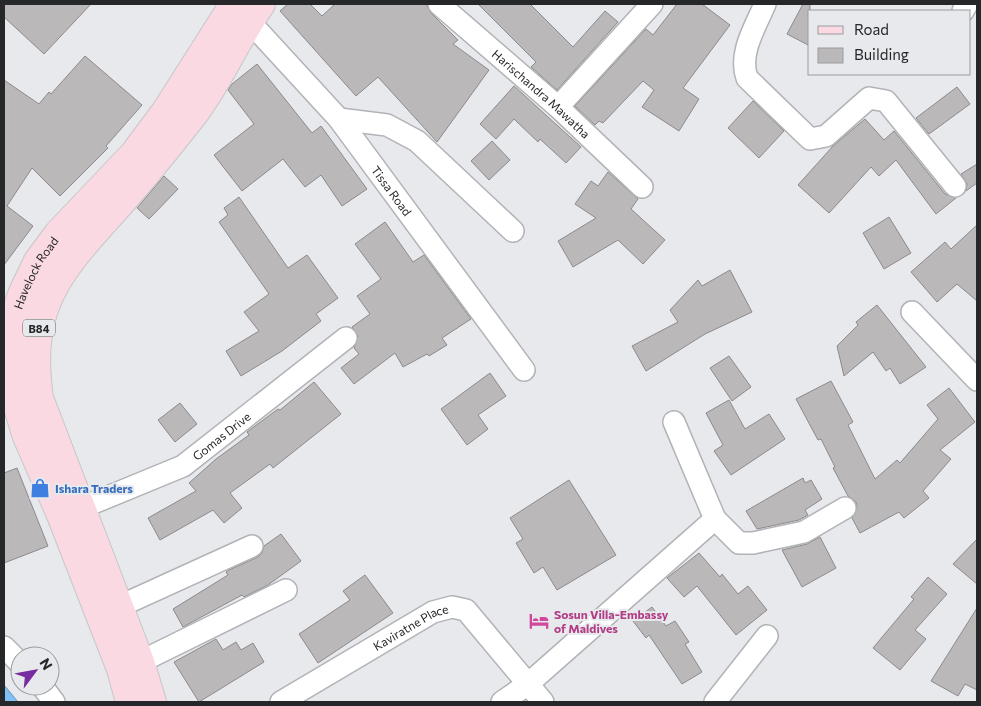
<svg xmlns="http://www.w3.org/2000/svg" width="981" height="706" viewBox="0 0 981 706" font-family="Commissioner,sans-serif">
<rect width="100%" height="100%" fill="#e7e9ec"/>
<path fill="#81c1f6" stroke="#6693b8" d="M 4,685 L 18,702 L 4,702 Z"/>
<path fill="#bbb8ba" stroke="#8d898c" d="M 4,4 L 91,4 L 44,54 L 4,17 Z
M 288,4 L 310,4 L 322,16 L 335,4 L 426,4 L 431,13 L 458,40 L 453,44 L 489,70 L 437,142 L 378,77 L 356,96 L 280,11 Z
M 478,4 L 530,4 L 573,47 L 605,11 L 618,22 L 557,90 L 531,67 L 536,62 Z
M 677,4 L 702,4 L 730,25 L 683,88 L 699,99 L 679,131 L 642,107 L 654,90 L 643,81 L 603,123 L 599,121 L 595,125 L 575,106 L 646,29 L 653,35 Z
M 803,4 L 810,4 L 810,46 L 787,34 Z
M 85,56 L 142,105 L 106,146 L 108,148 L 60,196 L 32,168 L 7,206 L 33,226 L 4,265 L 4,80 L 39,104 L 49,92 L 51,94 Z
M 257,64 L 312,133 L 321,126 L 367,189 L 342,206 L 321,175 L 305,187 L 283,159 L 242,191 L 214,155 L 254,124 L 228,90 L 232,84 Z
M 514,86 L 581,147 L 566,163 L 540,139 L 538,142 L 514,119 L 496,139 L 480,124 Z
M 957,87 L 970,104 L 929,134 L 916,118 Z
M 753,101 L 784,131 L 759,158 L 728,128 Z
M 865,119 L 884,140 L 894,131 L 945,194 L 956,198 L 936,214 L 896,160 L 879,176 L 871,167 L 829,213 L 798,185 L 833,146 Z
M 492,141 L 510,160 L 489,180 L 471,161 Z
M 977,164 L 977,183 L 966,191 L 967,184 L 961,174 Z
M 608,172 L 638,199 L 631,209 L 665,240 L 643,264 L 618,240 L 573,267 L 558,241 L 596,218 L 575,204 L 591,181 L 598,186 Z
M 164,176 L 178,189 L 149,219 L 137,208 Z
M 239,197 L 288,268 L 307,255 L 338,298 L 316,314 L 321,321 L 282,351 L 241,376 L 226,351 L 259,331 L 244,312 L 269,294 L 219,222 L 228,215 L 224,208 Z
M 889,217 L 911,253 L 884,269 L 863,233 Z
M 385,222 L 413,262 L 424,255 L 471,319 L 442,338 L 447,345 L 429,356 L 427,354 L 403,367 L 395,353 L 354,384 L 341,368 L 359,354 L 354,348 L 358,336 L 352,327 L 370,314 L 357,296 L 381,279 L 355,244 Z
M 977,225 L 977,301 L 957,284 L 937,302 L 911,272 L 945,242 L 951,249 Z
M 730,270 L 752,312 L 705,334 L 646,371 L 632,346 L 678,322 L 670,310 L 698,280 L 702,286 Z
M 877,305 L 926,367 L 900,384 L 890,368 L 886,371 L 873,352 L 844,376 L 837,346 L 858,325 L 856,322 Z
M 729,356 L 751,387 L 732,401 L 710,368 Z
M 490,373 L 506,396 L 478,415 L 488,429 L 467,445 L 441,409 Z
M 831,381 L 853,422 L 848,425 L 875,479 L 897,460 L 900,463 L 938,419 L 927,405 L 949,388 L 975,422 L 940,450 L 951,459 L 923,491 L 929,498 L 904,518 L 899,512 L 860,533 L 852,518 L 857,508 L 856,502 L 848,496 L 833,468 L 835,467 L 821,439 L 818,440 L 796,399 Z
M 314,382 L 341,414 L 273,468 L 270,464 L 230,493 L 242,508 L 224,523 L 213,510 L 160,540 L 148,518 L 196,491 L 189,483 L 216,459 L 249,435 L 247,432 L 278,409 L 280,410 Z
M 729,400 L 745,429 L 769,414 L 785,439 L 731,475 L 714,451 L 723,445 L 706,413 Z
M 180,403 L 197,424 L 175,442 L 158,420 Z
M 17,468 L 48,546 L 4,563 L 4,473 Z
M 803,478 L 805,483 L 811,480 L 822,499 L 805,510 L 808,515 L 799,520 L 757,529 L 746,511 Z
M 569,480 L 616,555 L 557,590 L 543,567 L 534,573 L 516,543 L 523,539 L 510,518 Z
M 281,534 L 301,561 L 268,585 L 244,597 L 242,595 L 183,627 L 173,609 L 228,575 L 226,572 L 229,570 L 258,557 L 262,553 L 264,546 Z
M 820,537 L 836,568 L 802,587 L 782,550 L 807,544 Z
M 977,539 L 977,584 L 953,564 Z
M 699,553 L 720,577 L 722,574 L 738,594 L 748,586 L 767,610 L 736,635 L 697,586 L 684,597 L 667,578 Z
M 365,575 L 393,613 L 318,663 L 299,634 L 350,600 L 343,591 Z
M 928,577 L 947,594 L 915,630 L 926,639 L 900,670 L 873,648 L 914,599 L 911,597 Z
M 652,607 L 666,626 L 675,621 L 689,642 L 685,644 L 702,672 L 682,684 L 649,635 L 646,638 L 633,621 Z
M 977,608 L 977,690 L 965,684 L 958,696 L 931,681 Z
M 216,639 L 223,650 L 236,642 L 241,650 L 253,643 L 264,662 L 199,702 L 174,662 Z"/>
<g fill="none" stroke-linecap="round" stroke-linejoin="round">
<defs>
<g id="minor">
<path id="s1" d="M 439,4 L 558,107 L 642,187"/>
<path d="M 765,4 C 756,26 738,53 747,78 L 810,139 L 826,136 L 869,98 L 886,101 L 955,186"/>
<path d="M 963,11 L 967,4"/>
<path id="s2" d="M 249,21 L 339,119 L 524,370"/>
<path d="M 558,107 L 652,4"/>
<path d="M 339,119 L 387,125 L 417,141 L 513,231"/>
<path d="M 912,312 L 977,380"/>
<path d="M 674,422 L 715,519 L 739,543 L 753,543 L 804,532 L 845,508"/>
<path id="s3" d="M 81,508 L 183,466 L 346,338"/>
<path d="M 118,607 L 252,546"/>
<path d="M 4,647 L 20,663"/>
<path d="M 140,662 L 286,590"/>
<path d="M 42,686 L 54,702"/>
<path id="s4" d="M 281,702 L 433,612 L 452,607 L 466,610 L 543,702"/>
<path d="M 502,702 L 528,684 L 715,519"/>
<path d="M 715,702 L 767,636"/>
</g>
<g id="primary">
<path id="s5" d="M 130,702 L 121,669 L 61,515 L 26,434 L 16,401 L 11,343 L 13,320 L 23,292 L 38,261 L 58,234 L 134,154 L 166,111 L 234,4"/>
<path d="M 152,702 L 140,662 L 39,398 C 25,299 64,267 124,199 C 149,170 173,141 196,111 C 221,77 237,38 261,4"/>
</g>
</defs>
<use href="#minor" stroke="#b2b3b7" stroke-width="24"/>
<use href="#primary" stroke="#c7c7c7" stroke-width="30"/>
<use href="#minor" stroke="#fff" stroke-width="21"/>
<use href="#primary" stroke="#fad9e2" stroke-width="28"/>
</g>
<defs>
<symbol id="shop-bare" viewBox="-9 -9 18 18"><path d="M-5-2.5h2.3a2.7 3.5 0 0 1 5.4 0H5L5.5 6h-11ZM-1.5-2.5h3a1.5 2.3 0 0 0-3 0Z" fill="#3f7fe0" stroke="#e7e9ec" stroke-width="2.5" paint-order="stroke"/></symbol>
<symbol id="hotel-bare" viewBox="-9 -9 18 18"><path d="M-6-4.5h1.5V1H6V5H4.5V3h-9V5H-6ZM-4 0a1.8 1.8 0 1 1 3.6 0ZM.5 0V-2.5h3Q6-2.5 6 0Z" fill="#d1479c" stroke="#e7e9ec" stroke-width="2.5" paint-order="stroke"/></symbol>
</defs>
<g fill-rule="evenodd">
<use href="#shop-bare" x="26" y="474" width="28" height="28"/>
<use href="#hotel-bare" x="525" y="607" width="28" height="28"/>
</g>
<g text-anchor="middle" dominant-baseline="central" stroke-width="4" stroke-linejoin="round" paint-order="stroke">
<rect fill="#e7e9ec" stroke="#606163" stroke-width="1" x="23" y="319.5" width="32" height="17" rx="4"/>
<g font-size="11" font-weight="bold" fill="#262728">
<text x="39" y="328">B84</text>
</g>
<g font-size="12" fill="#262728" stroke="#e7e9ec">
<text stroke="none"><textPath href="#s1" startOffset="136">Harischandra Mawatha</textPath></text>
<text stroke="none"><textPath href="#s2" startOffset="222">Tissa Road</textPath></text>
<text stroke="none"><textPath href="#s5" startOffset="456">Havelock Road</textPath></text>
<text stroke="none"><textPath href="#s3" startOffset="159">Gomas Drive</textPath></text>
<text stroke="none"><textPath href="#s4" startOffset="150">Kaviratne Place</textPath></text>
</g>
<g font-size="12" font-weight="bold" fill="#366cbe" stroke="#e7e9ec" text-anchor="start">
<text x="55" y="488">Ishara Traders</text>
</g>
<g font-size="12" font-weight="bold" fill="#b23c85" stroke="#e7e9ec" text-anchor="start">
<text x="554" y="614">Sosun Villa-Embassy<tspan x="554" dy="14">of Maldives</tspan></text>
</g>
</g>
<rect width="981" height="706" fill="none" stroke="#262728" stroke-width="10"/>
<rect x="808" y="10" width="162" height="65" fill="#e7e9ec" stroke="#9a9b9e"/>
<rect x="818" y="26" width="25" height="8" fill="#fad9e2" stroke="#9a9b9e"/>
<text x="854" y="35" font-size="15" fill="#262728">Road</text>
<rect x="818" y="48" width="25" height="15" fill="#bbb8ba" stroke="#9a9b9e"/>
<text x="854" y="60" font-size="15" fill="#262728">Building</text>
<g transform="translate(35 671) rotate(58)"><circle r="24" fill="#e7e9ec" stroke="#9a9b9e"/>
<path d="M0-4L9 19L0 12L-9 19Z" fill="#772da0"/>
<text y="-8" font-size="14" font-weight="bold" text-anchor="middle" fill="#262728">N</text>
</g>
</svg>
